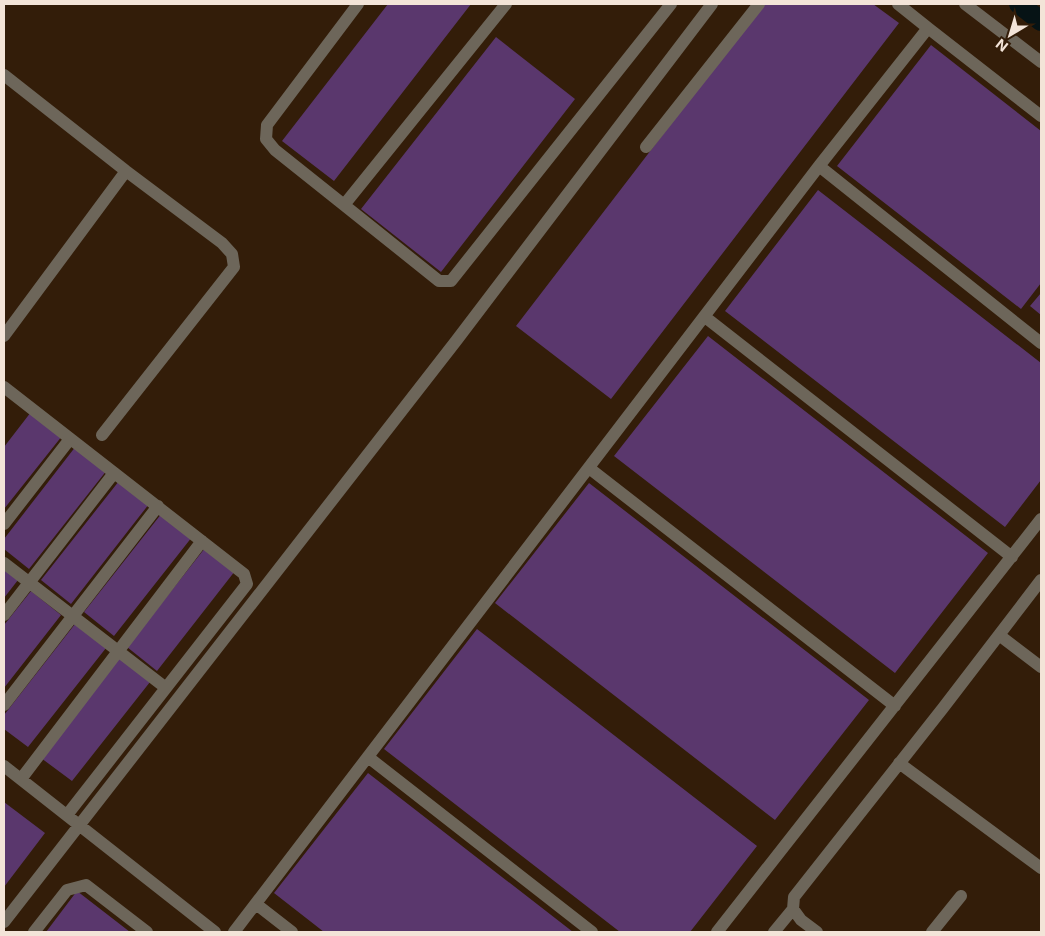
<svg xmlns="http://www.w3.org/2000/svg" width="1045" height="936" viewBox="0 0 1045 936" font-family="Inter,sans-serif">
<rect width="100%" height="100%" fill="#331d09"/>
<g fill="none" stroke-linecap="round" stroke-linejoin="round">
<path stroke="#061315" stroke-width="20" d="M 1019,4 L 1041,21"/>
</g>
<path fill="#5a376d" d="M 388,4 L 471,4 L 334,181 L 282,141 Z
M 763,4 L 873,4 L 899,23 L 611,399 L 516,326 Z
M 496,37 L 575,99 L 441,272 L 361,209 Z
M 931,45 L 1041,131 L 1041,283 L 1021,309 L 837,166 Z
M 818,190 L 1041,363 L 1041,480 L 1005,527 L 725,311 Z
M 1041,293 L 1041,315 L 1030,306 Z
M 708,336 L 988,553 L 895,673 L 614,456 Z
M 31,412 L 62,436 L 4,509 L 4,447 Z
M 76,446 L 107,470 L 29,569 L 4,549 L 4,539 Z
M 119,481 L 149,504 L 71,604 L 41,580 Z
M 589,483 L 869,700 L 775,820 L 495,603 Z
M 162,513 L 192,537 L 114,636 L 84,612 Z
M 205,548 L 235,571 L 157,671 L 127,647 Z
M 4,569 L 18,580 L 4,598 Z
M 31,591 L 61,615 L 4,688 L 4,625 Z
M 75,624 L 106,648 L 28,747 L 4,729 L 4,715 Z
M 477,629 L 757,846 L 690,932 L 620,932 L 384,749 Z
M 119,658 L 150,682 L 72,781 L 41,758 Z
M 368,773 L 573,932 L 324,932 L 274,893 Z
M 4,802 L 45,833 L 4,887 Z
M 77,891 L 130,932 L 46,932 Z"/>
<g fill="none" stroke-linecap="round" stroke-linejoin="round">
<path stroke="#6d665a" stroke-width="12" d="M 506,4 L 344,205 L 439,281 L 451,281 L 671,4
M 898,4 L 928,28
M 965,4 L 1041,62
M 4,75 L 126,171 L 222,243 L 232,254 L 234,267 L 102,435
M 646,147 L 759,4
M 819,166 L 1041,343
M 344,205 L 275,150 L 266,139 L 267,125 L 358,4
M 705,317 L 1012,557
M 4,336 L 126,171
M 4,387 L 244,574 L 247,584 L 67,815
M 589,468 L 895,706
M 4,524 L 70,439
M 4,563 L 166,688
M 4,615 L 114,473
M 999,635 L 1041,667
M 4,705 L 158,506
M 368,757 L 592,932
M 899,763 L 1041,868
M 4,766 L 215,932
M 21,779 L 202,541
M 256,904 L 292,932
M 4,922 L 456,341 L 712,4
M 34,932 L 67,890 L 86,885 L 147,932
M 234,932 L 819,166 L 928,28 L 1041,116
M 717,932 L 1041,519
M 774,932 L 793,909
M 817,932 L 801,920 L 793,909 L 794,897 L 943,708 L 1041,580
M 932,932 L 961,896"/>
</g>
<rect width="1045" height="936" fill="none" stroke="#f3e4d8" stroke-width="10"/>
<g transform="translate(1010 35) rotate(218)" stroke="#331d09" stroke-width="4" paint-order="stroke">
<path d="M0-4L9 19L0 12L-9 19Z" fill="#f3e4d8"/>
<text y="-8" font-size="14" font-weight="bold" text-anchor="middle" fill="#f3e4d8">N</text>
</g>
</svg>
